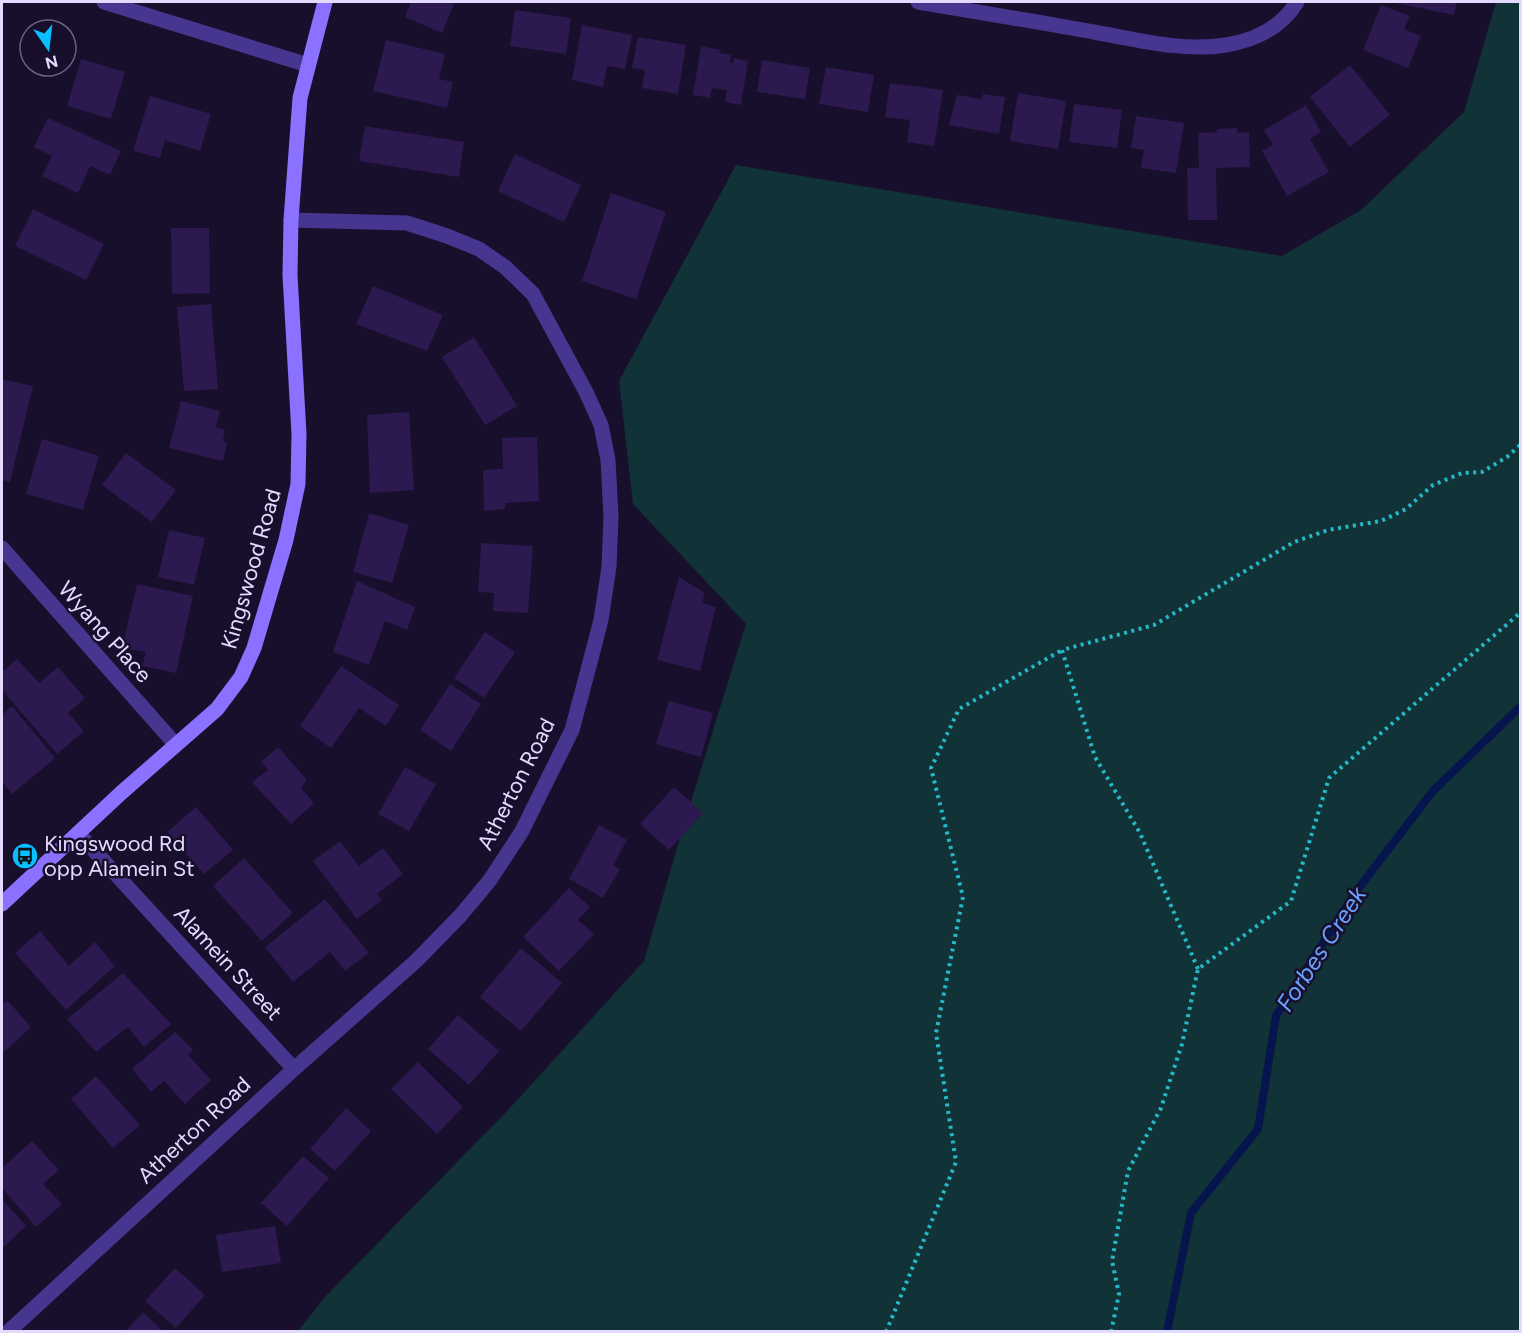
<svg xmlns="http://www.w3.org/2000/svg" width="1522" height="1333" viewBox="0 0 1522 1333" font-family="Figtree,sans-serif">
<rect width="100%" height="100%" fill="#180f2c"/>
<path fill="#113237" d="M 1496,2 L 1520,2 L 1520,1331 L 297,1332 L 326,1296 L 509,1109 L 644,961 L 684,824 L 746,624 L 633,504 L 619,381 L 736,165 L 1282,256 L 1361,210 L 1464,112 Z"/>
<g fill="none" stroke-linecap="round" stroke-linejoin="round">
<path stroke="#06154e" stroke-width="8" d="M 1167,1332 L 1191,1213 L 1258,1129 L 1276,1016 L 1355,893 L 1433,791 L 1520,707"/>
</g>
<path fill="#2c194f" d="M 411,2 L 416,3 L 417,2 L 455,2 L 442,33 L 405,17 Z
M 1390,2 L 1457,2 L 1454,15 Z
M 1381,5 L 1410,16 L 1404,29 L 1421,36 L 1408,68 L 1363,50 Z
M 515,10 L 571,18 L 566,54 L 510,46 Z
M 582,25 L 632,35 L 625,69 L 607,66 L 603,87 L 572,80 Z
M 638,37 L 686,45 L 678,94 L 642,88 L 645,70 L 632,68 Z
M 386,40 L 445,54 L 439,79 L 453,82 L 447,108 L 373,91 Z
M 701,46 L 720,50 L 719,53 L 731,55 L 730,62 L 733,63 L 734,58 L 748,61 L 741,105 L 725,102 L 727,90 L 712,88 L 710,98 L 693,95 Z
M 81,59 L 125,72 L 111,119 L 67,106 Z
M 762,60 L 810,68 L 805,99 L 757,92 Z
M 1350,65 L 1390,115 L 1350,147 L 1310,97 Z
M 826,67 L 874,75 L 868,112 L 819,104 Z
M 890,83 L 943,90 L 934,146 L 907,142 L 910,120 L 885,117 Z
M 1018,93 L 1066,101 L 1058,149 L 1010,141 Z
M 983,94 L 1005,97 L 999,134 L 949,125 L 957,95 L 982,99 Z
M 150,96 L 211,114 L 200,151 L 165,140 L 160,158 L 133,151 Z
M 1074,104 L 1122,110 L 1117,148 L 1069,142 Z
M 1306,105 L 1321,132 L 1310,139 L 1329,172 L 1287,196 L 1262,151 L 1273,145 L 1264,130 Z
M 1136,116 L 1184,123 L 1176,173 L 1141,168 L 1144,150 L 1131,148 Z
M 48,118 L 121,151 L 110,175 L 90,166 L 78,193 L 42,176 L 52,156 L 34,147 Z
M 365,126 L 464,142 L 459,177 L 359,161 Z
M 1237,128 L 1237,133 L 1249,132 L 1250,167 L 1216,168 L 1217,220 L 1188,220 L 1187,168 L 1199,168 L 1198,133 L 1217,132 L 1217,129 Z
M 515,154 L 581,185 L 564,222 L 498,191 Z
M 611,193 L 666,212 L 636,299 L 582,281 Z
M 33,209 L 104,244 L 86,280 L 15,246 Z
M 171,228 L 209,228 L 210,293 L 172,294 Z
M 373,286 L 443,315 L 427,351 L 356,324 Z
M 211,304 L 218,389 L 184,391 L 177,307 Z
M 474,337 L 517,406 L 485,425 L 442,357 Z
M 2,379 L 33,386 L 10,482 L 2,480 Z
M 181,401 L 220,411 L 216,427 L 225,430 L 223,441 L 227,442 L 223,461 L 169,448 Z
M 409,412 L 414,490 L 370,493 L 367,415 Z
M 537,437 L 539,501 L 505,503 L 505,509 L 484,511 L 483,470 L 503,469 L 502,438 Z
M 42,439 L 99,456 L 83,510 L 26,494 Z
M 126,453 L 176,490 L 152,522 L 102,485 Z
M 369,513 L 409,525 L 392,583 L 353,572 Z
M 169,530 L 205,538 L 194,585 L 158,577 Z
M 481,543 L 533,546 L 528,613 L 493,611 L 494,593 L 478,592 Z
M 679,577 L 705,593 L 702,603 L 716,607 L 700,671 L 657,660 Z
M 357,581 L 415,607 L 407,630 L 385,621 L 369,665 L 333,652 Z
M 137,584 L 193,596 L 176,673 L 142,666 L 146,652 L 122,648 Z
M 485,632 L 515,652 L 484,698 L 454,678 Z
M 17,659 L 39,683 L 58,667 L 85,698 L 68,713 L 84,731 L 57,754 L 2,690 L 2,672 Z
M 341,666 L 399,705 L 386,726 L 359,708 L 331,748 L 300,726 Z
M 450,684 L 481,704 L 451,751 L 420,730 Z
M 669,701 L 713,713 L 701,757 L 656,744 Z
M 12,706 L 55,758 L 12,794 L 2,782 L 2,715 Z
M 278,747 L 307,780 L 301,788 L 314,803 L 291,824 L 252,782 L 268,770 L 261,762 Z
M 405,767 L 436,784 L 409,831 L 378,814 Z
M 674,787 L 703,813 L 669,850 L 640,824 Z
M 196,807 L 233,850 L 204,874 L 167,832 Z
M 599,825 L 627,840 L 613,865 L 620,869 L 603,898 L 569,879 Z
M 340,841 L 359,866 L 383,848 L 403,874 L 377,894 L 382,900 L 357,919 L 313,861 Z
M 244,858 L 293,913 L 262,941 L 213,886 Z
M 569,888 L 590,907 L 578,920 L 594,934 L 559,971 L 523,937 Z
M 325,899 L 369,953 L 345,971 L 330,952 L 293,982 L 265,947 Z
M 40,931 L 69,966 L 95,942 L 115,966 L 66,1010 L 15,953 Z
M 521,948 L 562,983 L 521,1031 L 480,997 Z
M 123,973 L 171,1024 L 144,1047 L 128,1027 L 96,1052 L 67,1019 Z
M 7,1000 L 31,1027 L 2,1054 L 2,1005 Z
M 458,1015 L 499,1051 L 469,1085 L 428,1049 Z
M 175,1032 L 193,1050 L 188,1055 L 211,1080 L 185,1104 L 164,1081 L 151,1092 L 132,1069 Z
M 418,1062 L 463,1107 L 437,1134 L 391,1089 Z
M 96,1076 L 140,1125 L 113,1148 L 71,1099 Z
M 346,1108 L 371,1131 L 335,1171 L 310,1149 Z
M 32,1141 L 59,1170 L 43,1184 L 62,1204 L 36,1227 L 2,1188 L 2,1168 Z
M 303,1156 L 329,1178 L 287,1226 L 261,1203 Z
M 3,1200 L 26,1226 L 2,1249 L 2,1202 Z
M 275,1226 L 281,1263 L 222,1272 L 216,1235 Z
M 175,1268 L 205,1295 L 176,1328 L 145,1301 Z
M 143,1312 L 164,1332 L 125,1332 Z"/>
<g fill="none" stroke-linecap="round" stroke-linejoin="round">
<path stroke="#25b9c8" stroke-width="4" stroke-dasharray="3 4.5" stroke-linecap="butt" d="M 1198,969 L 1140,833 L 1095,757 L 1062,650 L 1154,625 L 1294,542 L 1328,530 L 1381,521 L 1406,509 L 1433,485 L 1462,473 L 1482,472 L 1507,457 L 1520,445
M 886,1332 L 956,1162 L 936,1033 L 963,897 L 931,768 L 959,709 L 1062,650
M 1111,1332 L 1119,1294 L 1112,1261 L 1128,1171 L 1161,1108 L 1182,1044 L 1198,969 L 1291,901 L 1329,778 L 1520,613"/>
<path stroke="#47368f" stroke-width="15" d="M 104,2 L 308,65
M 918,2 C 978,12 1039,22 1099,33 C 1139,40 1185,52 1226,45 C 1256,40 1281,28 1297,2
M 2,548 L 176,745
M 79,834 L 294,1069
M 8,1332 L 294,1069 L 416,961 L 460,916 L 490,880 L 522,831 L 572,730 L 588,670 L 601,620 L 609,567 L 611,517 L 608,460 L 601,425 L 586,392 L 533,294 L 505,267 L 479,249 L 447,236 L 407,223 L 291,220"/>
<path stroke="#8a71ff" stroke-width="15" d="M 2,904 L 121,793 L 217,709 L 241,677 L 254,648 L 286,540 L 298,484 L 299,434 L 290,275 L 291,220 L 300,98 L 325,2"/>
</g>
<defs>
<symbol id="bus-disc" viewBox="-11 -11 22 22"><circle r="9.5" fill="#06c0ff" stroke="#180f2c"/><path d="M-5-6H5V4H4V6H2V4H-2V6H-4V4H-5ZM-3.5-4V0h7V-4ZM-3.5 1.2v1.5H-2V1.2ZM2 1.2v1.5H3.5V1.2Z" fill="#111"/></symbol>
</defs>
<g fill-rule="evenodd">
<use href="#bus-disc" x="10" y="841" width="30" height="30"/>
</g>
<g text-anchor="middle" dominant-baseline="central" stroke-width="5" stroke-linejoin="round" paint-order="stroke">
<g font-size="22" fill="#e4daff" stroke="#180f2c">
<text transform="translate(251 569) rotate(-74)">Kingswood Road</text>
<text transform="translate(105 632) rotate(48)">Wyang Place</text>
<text transform="translate(516 784) rotate(-63)">Atherton Road</text>
<text transform="translate(228 963) rotate(47)">Alamein Street</text>
<text transform="translate(194 1130) rotate(-43)">Atherton Road</text>
</g>
<g font-size="22" fill="#e4daff" stroke="#180f2c" text-anchor="start">
<text x="44" y="843">Kingswood Rd<tspan x="44" dy="25">opp Alamein St</tspan></text>
</g>
<g font-size="24" font-style="italic" fill="#68a2ff" stroke="#180f2c">
<text transform="translate(1321 949) rotate(-57)">Forbes Creek</text>
</g>
</g>
<rect width="1522" height="1333" fill="none" stroke="#e4daff" stroke-width="6"/>
<g transform="translate(48 48) rotate(166)"><circle r="28" fill="#180f2c" stroke="#6a6080" stroke-width="1.5"/>
<path d="M0-4.5L10 22L0 15L-10 22Z" fill="#06c0ff"/>
<text y="-9" font-size="16" font-weight="bold" text-anchor="middle" fill="#e4daff">N</text>
</g>
</svg>
